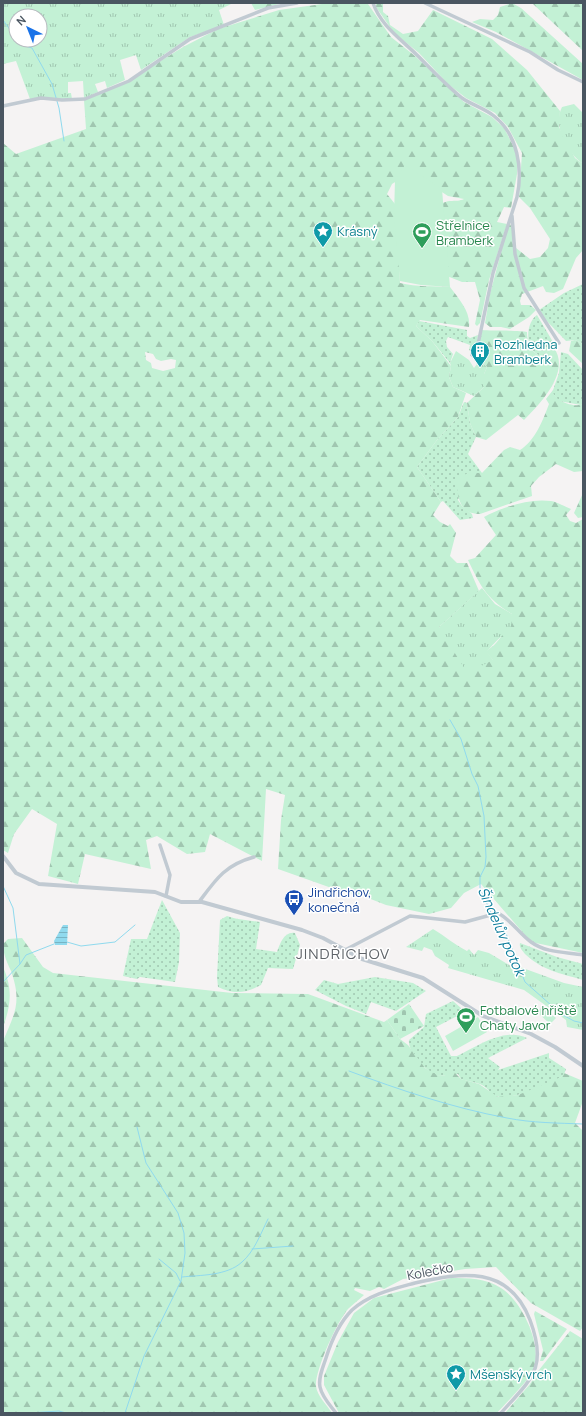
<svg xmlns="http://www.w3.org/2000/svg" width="586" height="1416" viewBox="0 0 586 1416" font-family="Manrope,sans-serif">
<defs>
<pattern id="grass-dots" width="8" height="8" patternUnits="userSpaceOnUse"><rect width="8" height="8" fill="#c3f1d5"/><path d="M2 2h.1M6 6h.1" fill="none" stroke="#a0c6b0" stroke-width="1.8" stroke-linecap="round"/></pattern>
<pattern id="forest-firs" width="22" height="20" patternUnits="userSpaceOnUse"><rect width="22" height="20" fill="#c3f1d5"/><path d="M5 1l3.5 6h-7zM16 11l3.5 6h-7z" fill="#a0c6b0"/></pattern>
<pattern id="cemetery-stones" width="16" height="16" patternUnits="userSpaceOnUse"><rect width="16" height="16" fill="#c3f1d5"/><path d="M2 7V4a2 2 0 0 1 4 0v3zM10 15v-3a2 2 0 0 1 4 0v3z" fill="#a0c6b0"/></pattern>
<pattern id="park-tufts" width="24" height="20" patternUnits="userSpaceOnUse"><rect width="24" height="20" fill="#c3f1d5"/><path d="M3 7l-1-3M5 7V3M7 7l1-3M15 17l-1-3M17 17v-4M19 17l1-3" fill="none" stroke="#a0c6b0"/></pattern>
<pattern id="water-rules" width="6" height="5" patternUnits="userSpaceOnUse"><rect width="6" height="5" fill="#90daee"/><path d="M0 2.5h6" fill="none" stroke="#78b4c4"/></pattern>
</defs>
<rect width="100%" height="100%" fill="#f5f3f3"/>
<path fill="url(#grass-dots)" d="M 583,284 L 583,344 L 575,340 L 566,341 L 541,315 L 539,310 L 564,293 Z
M 537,315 L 553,342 L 546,353 L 542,356 C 524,352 525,323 537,315 Z
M 419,321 L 467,330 L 467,336 L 470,338 L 478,335 L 477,343 L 471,351 L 469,350 L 470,345 L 448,337 L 446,341 L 447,347 L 453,354 L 450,363 L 432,341 L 416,326 Z
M 561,352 L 568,354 L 583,370 L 583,404 L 581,405 L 559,401 L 552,393 L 559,373 Z
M 464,402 L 467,403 L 470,423 L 476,437 L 468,454 L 482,473 L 468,473 L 458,500 L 462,506 L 472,514 L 473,518 L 460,520 L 443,501 L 441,502 L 417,467 L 437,440 L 458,417 Z
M 162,900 L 180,933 L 179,962 L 175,982 L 140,977 L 137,979 L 123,976 L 131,939 L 147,939 Z
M 227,916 C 239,920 248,920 260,922 L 256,949 L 277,952 C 280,944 284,931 295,933 L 300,945 L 293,969 L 268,968 L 261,985 C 246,993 234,995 218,987 L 217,977 L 220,920 Z
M 520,943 L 557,957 L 583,964 L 583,980 C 560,973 543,971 525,954 C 522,950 519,948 520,943 Z
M 375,977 L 413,983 L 426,991 L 396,1011 L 371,1002 L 366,1014 L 346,1006 L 315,990 L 324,980 L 338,984 Z
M 453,1001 L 461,1008 L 461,1014 L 436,1027 L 451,1056 L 457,1056 C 478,1046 504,1027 527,1038 L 488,1058 L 500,1067 L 498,1070 L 549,1053 L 549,1058 L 566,1069 C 565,1072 564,1075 561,1077 C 551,1085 513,1099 500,1097 C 492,1096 490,1091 485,1087 C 479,1082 468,1082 461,1079 L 458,1074 C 451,1075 443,1077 436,1075 C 426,1071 407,1051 409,1040 L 424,1027 L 426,1014 Z"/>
<path fill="url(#forest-firs)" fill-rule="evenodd" d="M 251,3 L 283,3 L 255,10 Z
M 329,3 L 368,4 L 391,37 L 415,56 L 464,102 L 492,117 L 504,128 L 518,155 L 517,174 L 511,208 L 504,207 L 497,222 L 507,224 L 489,280 L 480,323 L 477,326 L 475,324 L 480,300 L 475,282 L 462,282 L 442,274 L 439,205 C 450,198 455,203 464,199 L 448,196 L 411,172 L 392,184 L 387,194 L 395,204 L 397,218 L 400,283 C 417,287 433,286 450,287 C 459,299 471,312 469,327 L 420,320 L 416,326 L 432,341 L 451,366 L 449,377 L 453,387 L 466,393 L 458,417 L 437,440 L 417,467 L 441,502 L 433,515 L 440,522 L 448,526 L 450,524 L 456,533 L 450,556 L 457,563 L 467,563 L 479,591 L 439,627 L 493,660 L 486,652 C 489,648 493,647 496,643 C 504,635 507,625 512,614 C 486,598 481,587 468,560 L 475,558 L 496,535 L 484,517 C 503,507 529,498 551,501 C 558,502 565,507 571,509 L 566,515 L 570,521 L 576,523 L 583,519 L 583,953 L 531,942 L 481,884 L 464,893 L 451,908 L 429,914 L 386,905 L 363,896 L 340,891 L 278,869 L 281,820 L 285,795 L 266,789 L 262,861 L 210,834 L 205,852 L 187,854 L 157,836 L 146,840 L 151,869 L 85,854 L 78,884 L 48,876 L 57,824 L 32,809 L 14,834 L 8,853 L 3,850 L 3,143 L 16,154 L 86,129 L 84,100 L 124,84 L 183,47 L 218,29 L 279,10 ZM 145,352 L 153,354 L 156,359 L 161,361 L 171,359 L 176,360 L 175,368 L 163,371 L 152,368 L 151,363 L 146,360 Z
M 376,3 L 383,3 L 383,12 L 388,16 L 390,25 L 403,34 L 418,31 L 433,10 L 492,39 L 527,70 L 560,111 L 559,127 L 575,158 L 583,164 L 583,250 L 576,258 L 563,289 L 554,293 L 546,292 L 543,286 L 522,294 L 520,301 L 521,305 L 530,305 L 536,310 L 529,317 L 510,329 L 501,327 L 490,327 L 485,323 L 490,294 L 509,222 L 513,230 L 516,248 L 530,259 L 540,257 L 548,248 L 550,239 L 530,208 L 519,197 L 522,153 L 508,127 L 495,113 L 466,98 L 448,84 L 419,53 L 394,33 L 376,7 Z
M 512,3 L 521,8 L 583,64 L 583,80 L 496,32 L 472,22 L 480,19 L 493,20 L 498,15 L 500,7 Z
M 583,3 L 583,51 L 533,4 L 535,3 Z
M 482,330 C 491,331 522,330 527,332 C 527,342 531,354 542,356 L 551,348 L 554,348 C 571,372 540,404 524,420 L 518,415 L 486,440 L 476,437 L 470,423 L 467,403 L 484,387 L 484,374 L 487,367 L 481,360 L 479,343 Z
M 575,340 L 583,344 L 583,364 L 569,351 L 571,341 Z
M 553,390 C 552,401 575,408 583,404 L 583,471 L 574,472 L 556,464 L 539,477 L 531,486 L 532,496 L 480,514 C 458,514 458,496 456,479 L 468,473 L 482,473 L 504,450 L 510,447 L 520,450 C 535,441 543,420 549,404 L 546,399 Z
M 583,493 L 583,517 L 578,518 L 574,513 Z
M 22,938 L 43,967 L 53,973 L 232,993 L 308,994 L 384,1022 L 387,1020 L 400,1039 L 408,1045 L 425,1068 L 437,1075 L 444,1076 L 453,1071 L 461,1079 L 479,1084 L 498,1097 L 518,1095 L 561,1077 L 564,1073 L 583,1081 L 583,1101 L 575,1123 L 583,1131 L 583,1327 L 580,1331 L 531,1303 L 496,1267 L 465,1269 L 403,1279 L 384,1289 L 379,1287 L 370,1291 L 355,1288 L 354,1290 L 364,1295 C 359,1300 353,1304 348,1309 C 337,1322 315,1370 316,1386 C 317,1396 327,1405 332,1413 L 3,1413 L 3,1041 C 15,1013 22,1002 11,971 C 7,962 3,954 3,944 L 8,939 Z
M 3,967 C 13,989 11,1005 3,1027 Z
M 451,1278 C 468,1278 486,1278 501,1288 C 522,1301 544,1347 533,1371 C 528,1381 506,1403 497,1413 L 339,1413 L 324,1385 L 324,1376 L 338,1342 L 354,1313 L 374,1298 Z
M 535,1311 L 567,1329 L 543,1361 L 540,1361 L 543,1350 L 534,1314 Z
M 570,1331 L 583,1339 L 583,1413 L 505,1413 L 530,1384 L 539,1370 Z"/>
<path fill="url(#cemetery-stones)" d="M 409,1004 L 424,1026 L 400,1039 L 387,1020 Z"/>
<path fill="url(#park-tufts)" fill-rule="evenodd" d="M 3,3 L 233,3 L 219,10 L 224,25 L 190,37 L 141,70 L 136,55 L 120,60 L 125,80 L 107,88 L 105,81 L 95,84 L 98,92 L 84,98 L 83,81 L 68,82 L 68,93 L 71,93 L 72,99 L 30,99 L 16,61 L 3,64 ZM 16,16 L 40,16 L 40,40 L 16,40 Z
M 574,104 L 583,113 L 583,164 C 568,153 552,126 562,107 Z
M 456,351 L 469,360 L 474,368 L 480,360 L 487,367 L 484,374 L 484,387 L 474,396 L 453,387 L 449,377 L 451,366 L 450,363 Z
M 482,588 L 495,604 L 512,614 L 511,629 C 506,631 490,647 487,652 L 493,660 L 467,673 L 439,627 Z
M 433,929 C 445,936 455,945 467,951 L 469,949 L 474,955 L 478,950 L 489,953 L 516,969 L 520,967 L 564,983 L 583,987 L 583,1030 L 567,1027 L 566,1020 L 524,990 L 448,968 L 449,965 L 435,956 L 432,950 L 424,947 L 422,951 L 406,947 Z"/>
<path fill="#c3f1d5" d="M 405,165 L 442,189 L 450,287 L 421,285 L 400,281 L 394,216 L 395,180 Z
M 543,1006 L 556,1018 L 550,1024 L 537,1012 Z
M 478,1017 L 487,1032 L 453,1051 L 445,1036 Z"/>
<path fill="url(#water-rules)" d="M 63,925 L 68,925 L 67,945 L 55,945 L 54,941 Z"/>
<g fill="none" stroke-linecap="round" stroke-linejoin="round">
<path stroke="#90daee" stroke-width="1" d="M 3,20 L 16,38
M 18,40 L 22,45 L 32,48 L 52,84 L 59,108 L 64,141
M 450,720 L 461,739 L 472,774 L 478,786 L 484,816 L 486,857 L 485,867 L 480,877 L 480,888 L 491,913
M 3,886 L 13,908 L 20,964 L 3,982
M 493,915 L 505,931 L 525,982 L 561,1014 L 574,1021 L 583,1023
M 67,942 L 81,946 L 115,942 L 135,925
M 20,964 L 26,955 L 54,944
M 349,1071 C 400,1090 453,1108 507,1118 C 532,1123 558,1123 583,1124
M 252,1249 L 293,1246
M 159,1259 L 176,1273 L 180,1281
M 182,1277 C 200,1275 227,1276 242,1262 C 254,1252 261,1233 268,1219
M 29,1413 L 59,1411 L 66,1413
M 125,1413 L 144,1356 L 181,1281 L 185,1253 L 184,1233 L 178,1213 L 146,1163 L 137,1127"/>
<path stroke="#c1cad2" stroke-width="3.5" d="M 373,3 C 381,26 401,39 418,56 C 432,70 446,85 462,98 C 472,105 484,108 494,116 C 518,135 523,169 517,197 L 493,273 L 478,344 L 472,355
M 425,3 L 530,52 L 558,70 L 583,82
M 3,106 L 41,98 L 62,100 L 85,99 L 129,81 L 190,39 L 268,8 L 297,3
M 512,216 L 515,254 L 524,288 L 559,343
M 160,845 L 170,875 L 166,896
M 199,902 C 216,879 225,865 254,857
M 345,950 L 410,916 L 465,922 L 498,913 C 511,920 519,933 531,942 C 546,953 565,952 583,955
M 336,1413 C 330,1405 322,1397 320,1387 C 318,1378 323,1367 326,1358 C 331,1342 340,1322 352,1310 C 370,1294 393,1289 415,1283 C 462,1272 509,1265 530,1320 C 548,1368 532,1378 501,1413"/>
<path stroke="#c1cad2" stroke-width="4" d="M 3,856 L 16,873 L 39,884 L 155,892 L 181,902 L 202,902 L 302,930 L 323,938 L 362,959 L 423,978 L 483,1016 L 531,1034 L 555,1047 L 583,1066"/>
</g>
<defs>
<symbol id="sight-pin" viewBox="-11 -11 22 30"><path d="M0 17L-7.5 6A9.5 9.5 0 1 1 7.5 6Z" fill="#0f9aa8" stroke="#fff"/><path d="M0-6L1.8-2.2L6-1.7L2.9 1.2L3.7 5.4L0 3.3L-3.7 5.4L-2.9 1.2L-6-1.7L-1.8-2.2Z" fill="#fff"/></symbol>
<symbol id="stadium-pin" viewBox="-11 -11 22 30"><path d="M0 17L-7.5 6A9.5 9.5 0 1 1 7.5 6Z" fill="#2e9e5b" stroke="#fff"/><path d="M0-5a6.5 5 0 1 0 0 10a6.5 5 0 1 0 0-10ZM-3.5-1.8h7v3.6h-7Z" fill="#fff"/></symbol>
<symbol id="building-pin" viewBox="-11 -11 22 30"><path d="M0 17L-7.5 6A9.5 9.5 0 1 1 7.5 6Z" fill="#0f9aa8" stroke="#fff"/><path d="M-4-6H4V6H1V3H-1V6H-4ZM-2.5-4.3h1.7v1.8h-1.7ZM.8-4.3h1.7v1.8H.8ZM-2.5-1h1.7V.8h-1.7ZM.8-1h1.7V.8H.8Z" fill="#fff"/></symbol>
<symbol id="bus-pin" viewBox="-11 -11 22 30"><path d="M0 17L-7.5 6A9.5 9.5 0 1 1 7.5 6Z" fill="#1a4fb4" stroke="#fff"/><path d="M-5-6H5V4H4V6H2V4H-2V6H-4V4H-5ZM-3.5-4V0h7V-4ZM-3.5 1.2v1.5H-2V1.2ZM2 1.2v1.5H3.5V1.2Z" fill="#fff"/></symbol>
</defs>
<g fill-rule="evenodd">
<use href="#sight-pin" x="312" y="220" width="22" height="30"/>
<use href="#stadium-pin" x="411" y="221" width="22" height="30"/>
<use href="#building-pin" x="469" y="340" width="22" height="30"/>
<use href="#bus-pin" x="283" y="888" width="22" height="30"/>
<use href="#stadium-pin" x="455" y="1006" width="22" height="30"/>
<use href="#sight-pin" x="445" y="1363" width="22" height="30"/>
</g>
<g text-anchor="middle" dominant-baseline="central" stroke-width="3" stroke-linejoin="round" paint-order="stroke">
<g font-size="13" fill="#27864d" stroke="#fff" text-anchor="start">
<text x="436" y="225">Střelnice<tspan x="436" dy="15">Bramberk</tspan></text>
<text x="480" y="1010">Fotbalové hřiště<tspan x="480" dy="15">Chaty Javor</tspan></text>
</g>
<g font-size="13" fill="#0d838f" stroke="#fff" text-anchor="start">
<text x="337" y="231">Krásný</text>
<text x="494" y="344">Rozhledna<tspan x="494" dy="15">Bramberk</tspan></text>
<text x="470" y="1374">Mšenský vrch</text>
</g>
<g font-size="13" fill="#164399" stroke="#fff" text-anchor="start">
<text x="308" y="892">Jindřichov,<tspan x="308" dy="15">konečná</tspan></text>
</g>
<g font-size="13" fill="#4a5661" stroke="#fff">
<text transform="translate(430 1271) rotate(-11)">Kolečko</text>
</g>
<g font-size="14" font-style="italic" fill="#0c7c9b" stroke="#fff">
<text transform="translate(502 931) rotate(66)">Šindelův potok</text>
</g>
<g font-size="15" letter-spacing="1" fill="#5f6368" stroke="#fff">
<text x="343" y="953">JINDŘICHOV</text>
</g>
</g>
<rect width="586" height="1416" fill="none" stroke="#4a5661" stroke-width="8"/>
<g transform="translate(28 28) rotate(317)"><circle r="19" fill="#ffffff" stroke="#b7bbc0"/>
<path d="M0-3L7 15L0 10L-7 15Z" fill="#1a73e8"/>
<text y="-6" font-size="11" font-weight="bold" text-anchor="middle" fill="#4a5661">N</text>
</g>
</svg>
